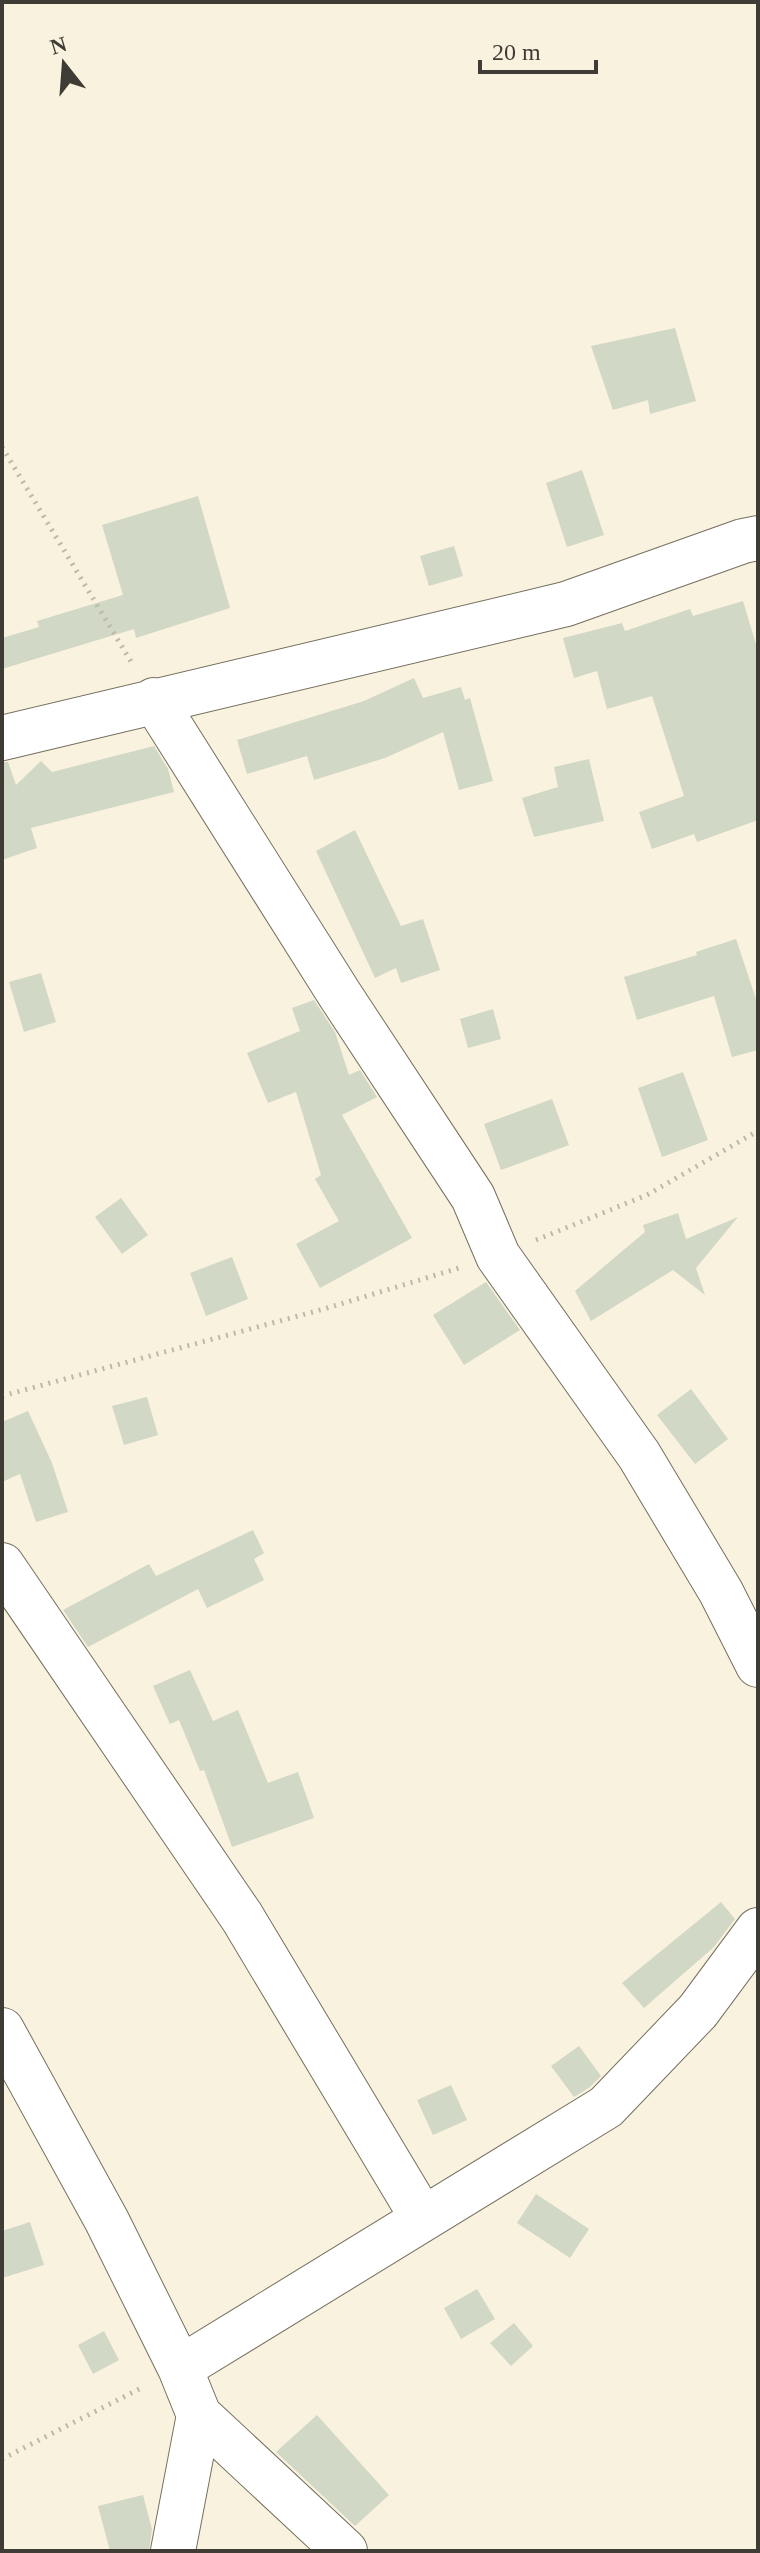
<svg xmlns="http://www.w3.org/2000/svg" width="760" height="2553" viewBox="0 0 760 2553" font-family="'Times New Roman',serif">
<rect width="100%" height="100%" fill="#f9f2df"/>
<path fill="#d1d8c5" d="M 675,328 L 696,401 L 650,414 L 648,400 L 613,410 L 591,346 Z
M 582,470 L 604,535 L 567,547 L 546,483 Z
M 198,496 L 230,608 L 136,638 L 134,629 L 2,669 L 2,638 L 39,627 L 37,621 L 123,595 L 102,525 Z
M 454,546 L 463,576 L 429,586 L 420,556 Z
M 743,601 L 758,651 L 758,820 L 697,842 L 694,834 L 652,849 L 639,812 L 684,796 L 652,696 L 607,709 L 597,671 L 574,678 L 563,638 L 622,623 L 625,631 L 690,609 L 693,616 Z
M 414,678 L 423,698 L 461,687 L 465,700 L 470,698 L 493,781 L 459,790 L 443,732 L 385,758 L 314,780 L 307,756 L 247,774 L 237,740 L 364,701 Z
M 154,746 L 168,769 L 174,792 L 31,828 L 37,848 L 2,860 L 2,762 L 8,762 L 16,785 L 41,761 L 52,772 Z
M 589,759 L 604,821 L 534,837 L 522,798 L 558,787 L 554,767 Z
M 355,830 L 401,926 L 423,919 L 440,970 L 401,983 L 396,968 L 375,978 L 316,851 Z
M 736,939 L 758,1005 L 758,1050 L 732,1057 L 714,996 L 637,1020 L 624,977 L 697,955 L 696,952 Z
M 41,973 L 56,1022 L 24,1032 L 9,982 Z
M 314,1000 L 335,1032 L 349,1075 L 360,1070 L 377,1097 L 342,1115 L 412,1238 L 320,1288 L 296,1244 L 339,1221 L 315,1179 L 321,1175 L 296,1092 L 268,1103 L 247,1053 L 300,1031 L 292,1008 Z
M 493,1009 L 501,1039 L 468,1048 L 460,1019 Z
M 683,1072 L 708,1140 L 662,1157 L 638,1088 Z
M 552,1099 L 569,1145 L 501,1170 L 484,1124 Z
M 121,1198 L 148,1235 L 122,1254 L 95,1217 Z
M 678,1213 L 686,1239 L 738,1217 L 696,1268 L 705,1295 L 673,1270 L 591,1321 L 575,1291 L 645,1232 L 643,1225 Z
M 232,1257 L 248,1299 L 206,1316 L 190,1273 Z
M 486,1282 L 520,1330 L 464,1365 L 433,1315 Z
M 691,1389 L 728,1439 L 695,1464 L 657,1415 Z
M 147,1397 L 158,1435 L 124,1445 L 112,1406 Z
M 28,1411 L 52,1463 L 68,1512 L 36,1522 L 20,1474 L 2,1482 L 2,1422 Z
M 253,1530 L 264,1553 L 254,1559 L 264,1580 L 207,1608 L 198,1589 L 88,1647 L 63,1610 L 149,1564 L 156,1576 Z
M 190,1670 L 213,1721 L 238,1710 L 268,1783 L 298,1772 L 314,1818 L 232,1847 L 204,1770 L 200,1771 L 179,1720 L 170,1724 L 153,1686 Z
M 721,1902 L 735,1919 L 714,1947 L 644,2008 L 622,1983 Z
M 579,2046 L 601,2076 L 590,2087 L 574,2097 L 551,2066 Z
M 451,2085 L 467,2120 L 433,2135 L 417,2100 Z
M 536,2194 L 589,2229 L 570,2258 L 517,2223 Z
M 30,2222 L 44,2265 L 2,2278 L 2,2231 Z
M 477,2289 L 495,2319 L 461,2339 L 444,2308 Z
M 514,2323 L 533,2346 L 511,2366 L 490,2343 Z
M 104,2331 L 119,2360 L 93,2374 L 78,2345 Z
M 317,2415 L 389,2495 L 355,2526 L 276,2452 Z
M 143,2495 L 152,2529 L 149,2551 L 110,2551 L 98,2506 Z"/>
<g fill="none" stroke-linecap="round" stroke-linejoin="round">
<defs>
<path id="minor" d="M 154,700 L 340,995 L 473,1197 L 498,1256 L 639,1455 L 721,1592 L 758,1665
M 2,738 L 566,604 L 743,541 L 758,538
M 2,1565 L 242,1917 L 423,2219
M 2,2030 L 107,2221 L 180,2368 L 199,2415 L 173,2551
M 180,2368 L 606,2107 L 698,2011 L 758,1930
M 199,2415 L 345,2551"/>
</defs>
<use href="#minor" stroke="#756f5e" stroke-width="46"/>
<path stroke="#bdb8a8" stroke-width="5" stroke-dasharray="2 6" stroke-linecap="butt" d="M 2,447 L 133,665
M 536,1240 L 647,1195 L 758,1131
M 2,1396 L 324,1309 L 459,1268
M 2,2459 L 143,2387"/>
<use href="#minor" stroke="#fff" stroke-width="44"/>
</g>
<rect width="760" height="2553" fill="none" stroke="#3e3c34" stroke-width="8"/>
<g transform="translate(64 64) rotate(343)" stroke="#f9f2df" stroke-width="6" paint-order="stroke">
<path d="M0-6L14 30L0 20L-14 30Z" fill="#3e3c34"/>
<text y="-12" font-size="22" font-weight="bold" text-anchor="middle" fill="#3e3c34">N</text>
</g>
<path d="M480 60v12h116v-12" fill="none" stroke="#3e3c34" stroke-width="4"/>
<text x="492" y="60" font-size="24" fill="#3e3c34" stroke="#f9f2df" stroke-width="6" paint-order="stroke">20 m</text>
</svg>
